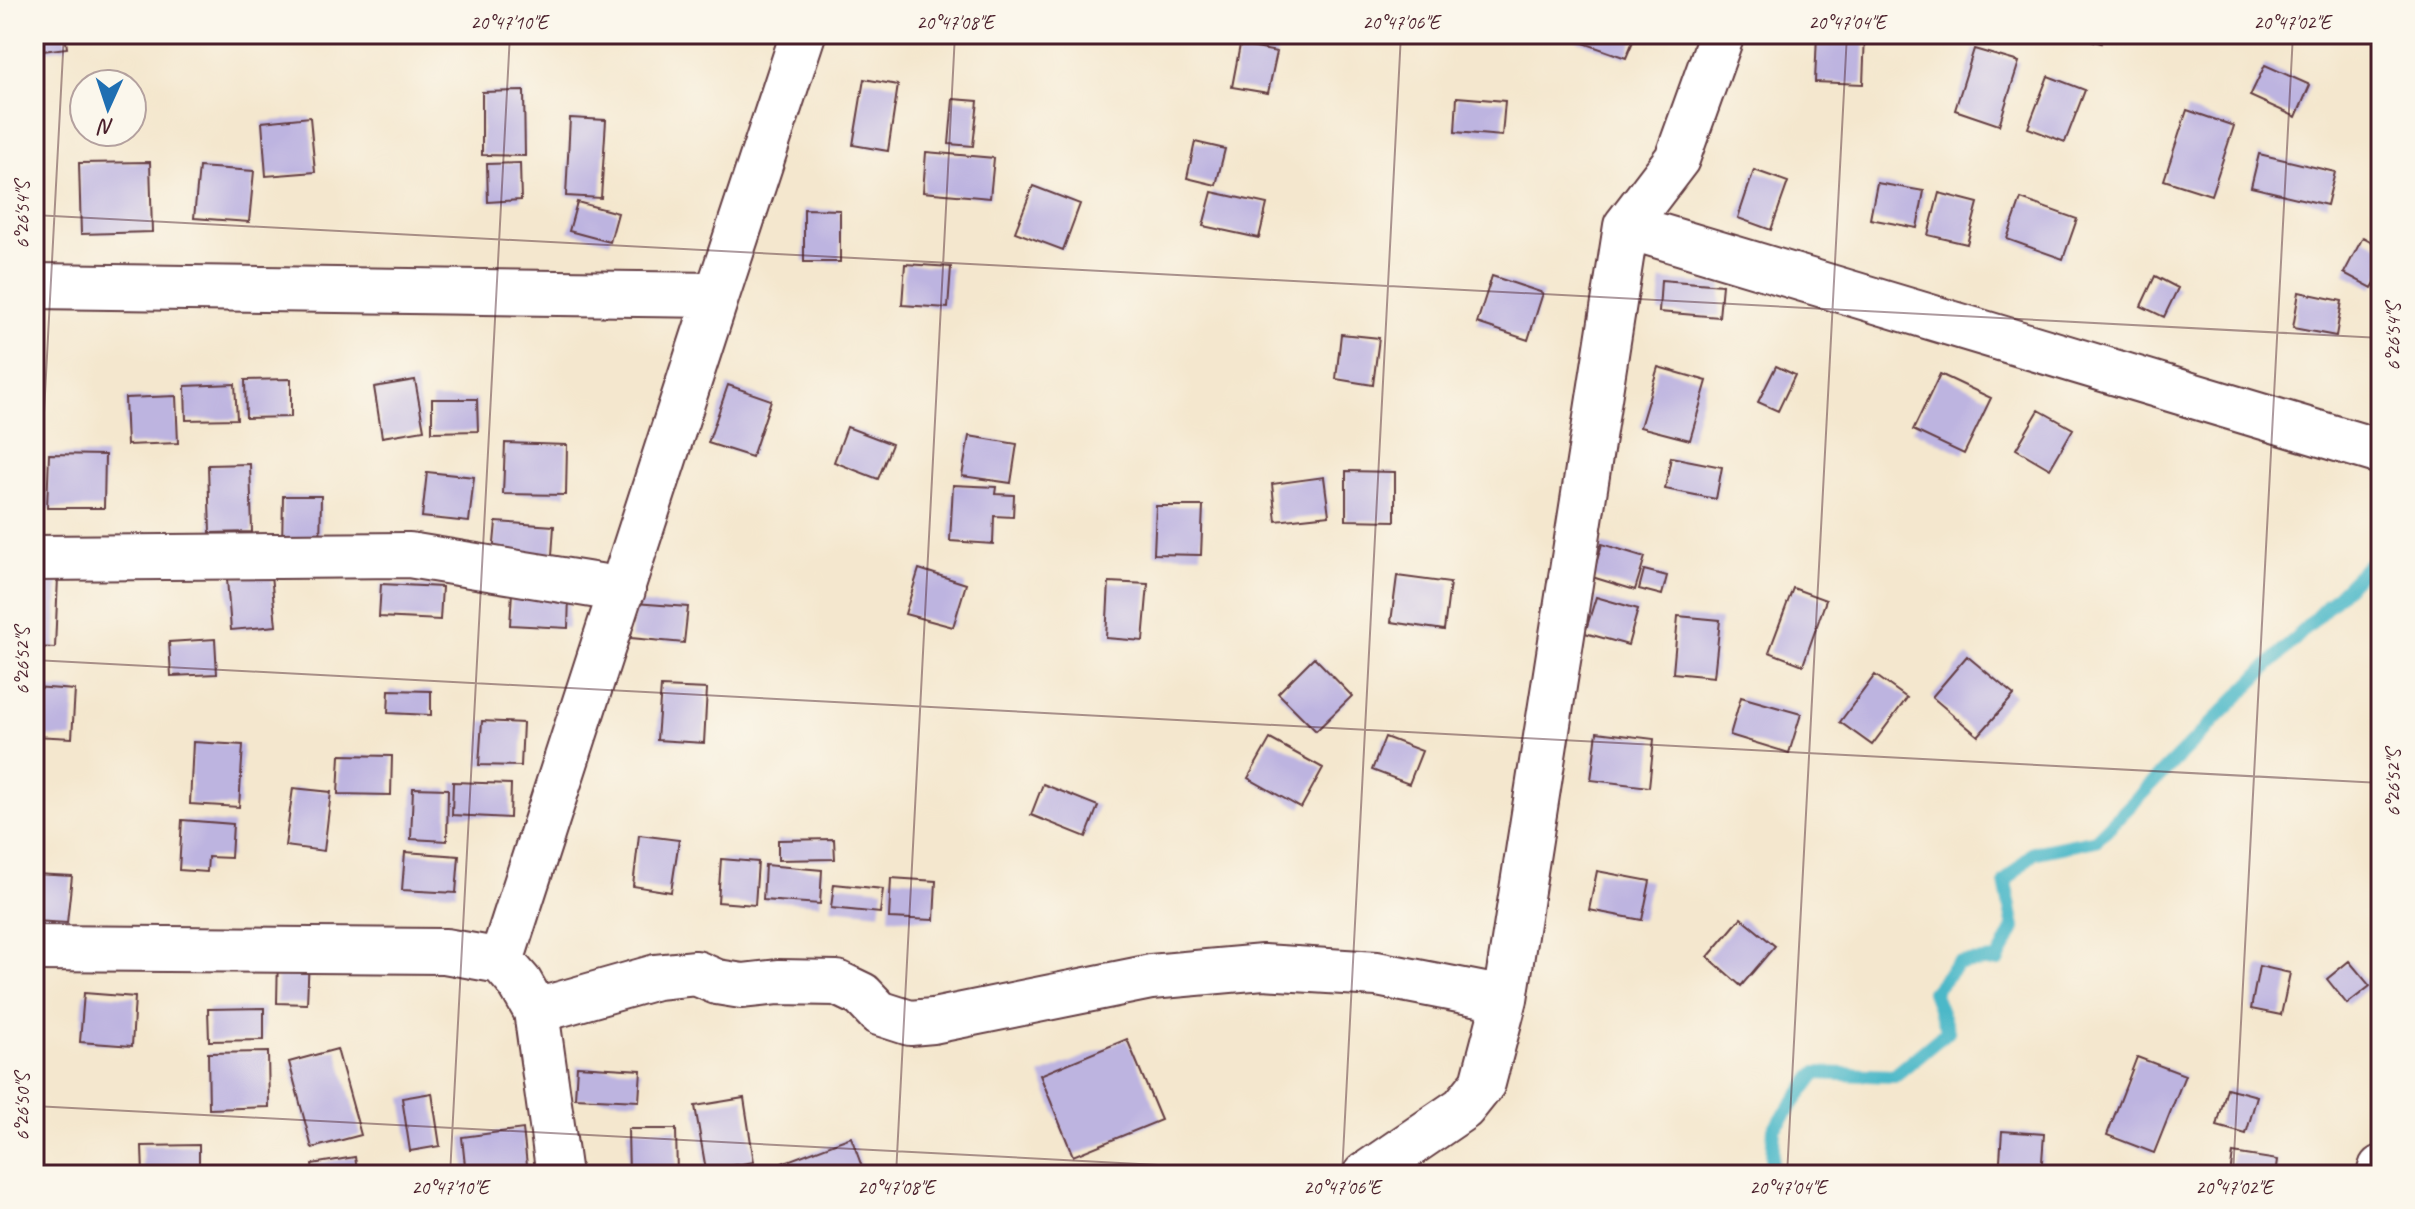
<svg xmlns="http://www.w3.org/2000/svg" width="2415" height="1209" viewBox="0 0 2415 1209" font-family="Caveat,sans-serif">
<rect width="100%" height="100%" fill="#fbf7ec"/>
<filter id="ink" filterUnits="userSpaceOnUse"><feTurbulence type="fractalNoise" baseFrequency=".0125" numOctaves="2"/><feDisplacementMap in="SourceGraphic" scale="16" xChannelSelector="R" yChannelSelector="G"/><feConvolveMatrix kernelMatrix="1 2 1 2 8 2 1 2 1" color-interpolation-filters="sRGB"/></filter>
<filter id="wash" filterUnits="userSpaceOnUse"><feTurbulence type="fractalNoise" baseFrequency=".006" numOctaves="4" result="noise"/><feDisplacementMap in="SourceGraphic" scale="32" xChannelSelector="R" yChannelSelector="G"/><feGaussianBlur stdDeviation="1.8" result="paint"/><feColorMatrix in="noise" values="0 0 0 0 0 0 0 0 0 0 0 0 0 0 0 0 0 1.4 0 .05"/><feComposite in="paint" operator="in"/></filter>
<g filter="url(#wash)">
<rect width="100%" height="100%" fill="#f4e7ce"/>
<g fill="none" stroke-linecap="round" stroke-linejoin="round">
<path stroke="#4cb8c8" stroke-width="14" d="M 1771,1175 L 1774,1129 L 1816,1073 L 1894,1076 L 1948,1031 L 1933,992 L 1958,963 L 1998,960 L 2014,928 L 2005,882 L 2033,853 L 2096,840 L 2374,559 L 2381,555"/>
</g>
<g id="blocks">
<path fill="#bdb4e0" d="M 34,34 L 65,34 L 67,48 L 34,52 Z
M 1577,34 L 1636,34 L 1626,58 L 1575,40 Z
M 1817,34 L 1865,34 L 1863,84 L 1815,82 Z
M 2070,34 L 2103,34 L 2101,43 Z
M 1240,45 L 1277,52 L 1268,93 L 1232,87 Z
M 1974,49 L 2019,62 L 1999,125 L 1955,110 Z
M 2265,65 L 2310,85 L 2296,117 L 2250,96 Z
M 2048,76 L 2085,90 L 2065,142 L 2028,128 Z
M 864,79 L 898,85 L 888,151 L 853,145 Z
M 524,91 L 525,156 L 482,155 L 482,92 Z
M 1457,97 L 1505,101 L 1502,136 L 1455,132 Z
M 953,99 L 978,101 L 973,146 L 949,144 Z
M 2187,110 L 2234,126 L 2211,195 L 2164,180 Z
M 310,117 L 315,172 L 266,176 L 262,122 Z
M 570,118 L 606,120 L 601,198 L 566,196 Z
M 1195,142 L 1225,149 L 1216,185 L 1187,178 Z
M 926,152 L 994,158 L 990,198 L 923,192 Z
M 2259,154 L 2335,172 L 2327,205 L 2251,187 Z
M 150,162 L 152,232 L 81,234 L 79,163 Z
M 520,163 L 521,200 L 488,202 L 487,164 Z
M 199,167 L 254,171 L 249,222 L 194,218 Z
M 1754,170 L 1788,182 L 1771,230 L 1738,218 Z
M 1877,183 L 1924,191 L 1917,228 L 1870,219 Z
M 1033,186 L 1080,204 L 1063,250 L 1015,232 Z
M 1212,192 L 1267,204 L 1259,238 L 1203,226 Z
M 1939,193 L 1978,203 L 1967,244 L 1928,235 Z
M 2021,199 L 2077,219 L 2063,259 L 2007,239 Z
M 577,202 L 618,213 L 610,242 L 569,231 Z
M 804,209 L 840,210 L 840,262 L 804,262 Z
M 2363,237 L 2381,247 L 2381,272 L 2372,288 L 2344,273 Z
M 905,264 L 951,267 L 948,308 L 902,305 Z
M 1492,276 L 1543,293 L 1528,340 L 1477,323 Z
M 2155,276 L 2178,288 L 2164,317 L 2141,306 Z
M 1661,280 L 1722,285 L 1719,317 L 1659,312 Z
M 2299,292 L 2342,301 L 2336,336 L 2293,328 Z
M 1341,334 L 1379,338 L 1373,385 L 1336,379 Z
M 1776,366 L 1795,375 L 1778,411 L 1758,402 Z
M 1658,367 L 1707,381 L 1690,440 L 1640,427 Z
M 1940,374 L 1991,398 L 1964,454 L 1913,430 Z
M 291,379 L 291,417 L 246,418 L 245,380 Z
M 415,380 L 424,430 L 382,437 L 374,387 Z
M 235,384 L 237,419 L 186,420 L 185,386 Z
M 728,385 L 771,400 L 752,457 L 708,443 Z
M 34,388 L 38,388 L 37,428 L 34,428 Z
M 176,396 L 178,443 L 127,445 L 125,398 Z
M 432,399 L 477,399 L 478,431 L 432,432 Z
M 2039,410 L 2073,429 L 2050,469 L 2016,449 Z
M 847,427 L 892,444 L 878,479 L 834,462 Z
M 969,436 L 1017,444 L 1011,483 L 962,476 Z
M 505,443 L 567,445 L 566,495 L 503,494 Z
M 49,454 L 105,455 L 104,508 L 47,508 Z
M 1671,457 L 1722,467 L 1716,499 L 1665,489 Z
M 250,464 L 252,532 L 210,533 L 208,465 Z
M 1346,471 L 1395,472 L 1395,521 L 1346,520 Z
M 427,472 L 474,477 L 469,522 L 422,517 Z
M 1324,477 L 1329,515 L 1276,521 L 1272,484 Z
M 953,485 L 996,487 L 995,494 L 1014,495 L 1013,517 L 994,516 L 993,544 L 950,541 Z
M 283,496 L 321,496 L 320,548 L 282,547 Z
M 1156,506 L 1203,506 L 1201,555 L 1154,554 Z
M 496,522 L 554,526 L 551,570 L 492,565 Z
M 1602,544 L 1645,557 L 1635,590 L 1592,577 Z
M 919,569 L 966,584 L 953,627 L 905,614 Z
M 1644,570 L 1667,576 L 1662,595 L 1639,589 Z
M 271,575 L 276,626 L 231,630 L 227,579 Z
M 34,576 L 58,577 L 55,648 L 34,647 Z
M 1397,576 L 1450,583 L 1444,630 L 1391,622 Z
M 1109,582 L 1148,584 L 1143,641 L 1106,638 Z
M 381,584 L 442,587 L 440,620 L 379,617 Z
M 1793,588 L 1826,600 L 1803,665 L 1769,652 Z
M 512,592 L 569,595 L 568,628 L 510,625 Z
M 1596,597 L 1638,609 L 1628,645 L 1585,633 Z
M 634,603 L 688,607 L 684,643 L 631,638 Z
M 1678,616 L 1720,620 L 1714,677 L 1673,673 Z
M 215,639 L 217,674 L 171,676 L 169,642 Z
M 1967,656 L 2014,695 L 1978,736 L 1932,697 Z
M 1314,657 L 1352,696 L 1316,731 L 1278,693 Z
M 1875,675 L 1907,698 L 1872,745 L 1840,722 Z
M 34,687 L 75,690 L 72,738 L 34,736 Z
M 661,687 L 707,689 L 704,743 L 657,740 Z
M 389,690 L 431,691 L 431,715 L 388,713 Z
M 1741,697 L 1801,714 L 1789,753 L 1730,735 Z
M 482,721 L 523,723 L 521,766 L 479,765 Z
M 1597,732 L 1654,739 L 1649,787 L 1591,780 Z
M 1385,737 L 1422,751 L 1409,784 L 1372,770 Z
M 1270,739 L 1323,768 L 1301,808 L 1248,778 Z
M 193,742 L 243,745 L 239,807 L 190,804 Z
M 340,755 L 392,756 L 391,795 L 338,794 Z
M 453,782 L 511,784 L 510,818 L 452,815 Z
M 1043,784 L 1098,806 L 1086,837 L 1031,815 Z
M 293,788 L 331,792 L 324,851 L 285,846 Z
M 413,788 L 448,789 L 447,841 L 411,839 Z
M 182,820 L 233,824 L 231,858 L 208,857 L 207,872 L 179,870 Z
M 639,835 L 679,840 L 671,892 L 633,886 Z
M 834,839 L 835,859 L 778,860 L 778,840 Z
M 405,852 L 459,856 L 456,893 L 402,890 Z
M 721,859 L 758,862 L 755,905 L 718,902 Z
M 765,865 L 822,870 L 820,904 L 763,900 Z
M 1597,871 L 1650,881 L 1642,920 L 1589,910 Z
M 34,874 L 72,876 L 67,923 L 34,921 Z
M 891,878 L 936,881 L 934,920 L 889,918 Z
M 834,884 L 883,889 L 880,913 L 831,908 Z
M 1741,918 L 1775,946 L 1741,986 L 1708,957 Z
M 278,955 L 309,956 L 307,1004 L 277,1003 Z
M 2349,961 L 2370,986 L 2347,1004 L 2327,979 Z
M 2259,966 L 2290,973 L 2281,1015 L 2251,1009 Z
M 84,993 L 135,997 L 132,1046 L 80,1042 Z
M 34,996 L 43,997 L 38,1070 L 34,1069 Z
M 264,1008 L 264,1040 L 209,1041 L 208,1009 Z
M 1127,1039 L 1161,1120 L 1073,1156 L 1040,1075 Z
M 337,1049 L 361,1135 L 312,1148 L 289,1062 Z
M 268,1052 L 269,1107 L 209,1109 L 208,1053 Z
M 2137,1057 L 2185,1075 L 2154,1153 L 2107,1135 Z
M 577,1066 L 641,1070 L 639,1101 L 575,1098 Z
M 2227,1088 L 2257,1096 L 2246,1134 L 2217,1126 Z
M 432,1093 L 440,1146 L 410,1151 L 402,1098 Z
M 744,1098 L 754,1162 L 706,1170 L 695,1106 Z
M 523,1129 L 528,1174 L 466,1175 L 462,1137 Z
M 628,1129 L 676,1129 L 677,1175 L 629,1175 Z
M 2002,1131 L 2044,1134 L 2041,1175 L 1999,1175 Z
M 851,1137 L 865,1175 L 786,1175 L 782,1163 Z
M 199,1145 L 199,1175 L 143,1175 L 142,1146 Z
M 2233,1153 L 2278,1160 L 2276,1175 L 2230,1175 Z
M 355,1157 L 358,1175 L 314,1175 L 312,1164 Z"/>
</g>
</g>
<g filter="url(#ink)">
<use href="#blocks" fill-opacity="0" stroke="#643d43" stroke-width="2"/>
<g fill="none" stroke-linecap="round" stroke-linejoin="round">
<defs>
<path id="minor" d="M 1626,226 L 2381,452
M 34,286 L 717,295 L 803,34
M 34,558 L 409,555 L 623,590
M 34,948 L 445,951 L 501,961 L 520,983 L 536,1011 L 559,1175
M 501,961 L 717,295
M 536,1011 L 656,977 L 696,973 L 717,982 L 742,986 L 778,982 L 837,983 L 862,995 L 879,1013 L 910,1023 L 933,1021 L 1151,977 L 1263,967 L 1377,974 L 1505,999
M 1365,1175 L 1463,1108 L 1483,1083 L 1505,999 L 1626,226 L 1677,159 L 1722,34
M 2379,1175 L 2381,1168"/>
</defs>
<use href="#minor" stroke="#643d43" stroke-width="48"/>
<use href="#minor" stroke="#fff" stroke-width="44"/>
</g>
</g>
<path fill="none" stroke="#4a1f2b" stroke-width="2" stroke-opacity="0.45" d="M 34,215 L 2381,338M 34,602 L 64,34M 34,660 L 2381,783M 34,1106 L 1350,1175M 450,1175 L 510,34M 896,1175 L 955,34M 1342,1175 L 1401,34M 1787,1175 L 1847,34M 2233,1175 L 2293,34"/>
<rect width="2415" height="1209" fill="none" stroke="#fbf7ec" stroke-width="88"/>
<g transform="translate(108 108) rotate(183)"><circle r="38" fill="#fbf7ec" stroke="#b4a19f" stroke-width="2"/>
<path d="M0-6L14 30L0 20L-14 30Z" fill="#1f6fb2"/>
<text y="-12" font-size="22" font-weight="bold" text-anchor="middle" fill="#4a1f2b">N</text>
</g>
<rect x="44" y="44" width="2327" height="1121" fill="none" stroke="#4a1f2b" stroke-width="3"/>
<g font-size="20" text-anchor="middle" fill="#4a1f2b">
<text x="509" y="29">20°47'10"E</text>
<text x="955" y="29">20°47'08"E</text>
<text x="1401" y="29">20°47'06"E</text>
<text x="1847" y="29">20°47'04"E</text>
<text x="2292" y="29">20°47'02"E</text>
<text transform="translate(22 215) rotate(-90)" y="7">6°26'54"S</text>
<text transform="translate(2393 337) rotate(-90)" y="7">6°26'54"S</text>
<text transform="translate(22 661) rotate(-90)" y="7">6°26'52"S</text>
<text transform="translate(2393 783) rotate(-90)" y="7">6°26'52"S</text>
<text transform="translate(22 1107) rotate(-90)" y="7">6°26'50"S</text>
<text x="450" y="1194">20°47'10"E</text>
<text x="896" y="1194">20°47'08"E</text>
<text x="1342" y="1194">20°47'06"E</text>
<text x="1788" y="1194">20°47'04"E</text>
<text x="2234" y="1194">20°47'02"E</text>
</g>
</svg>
